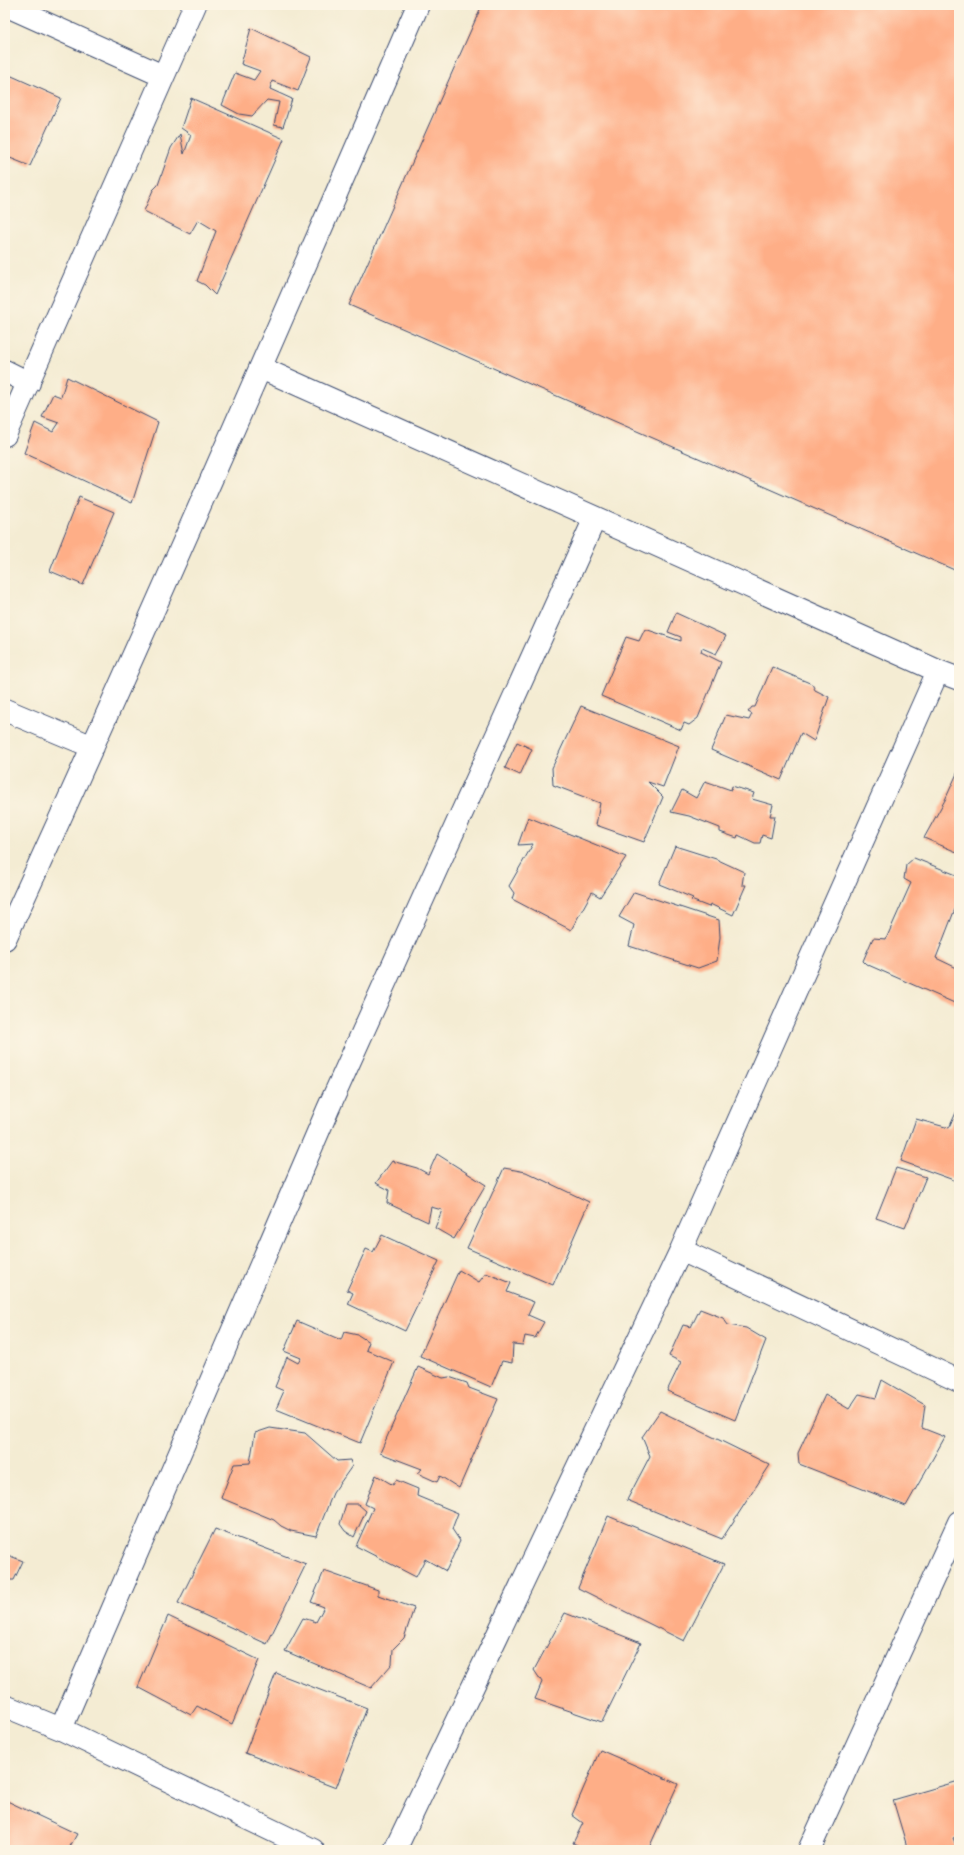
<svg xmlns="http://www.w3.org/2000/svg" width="964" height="1855" viewBox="0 0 964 1855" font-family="'IM FELL DW Pica',serif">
<rect width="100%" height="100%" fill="#fcf5e5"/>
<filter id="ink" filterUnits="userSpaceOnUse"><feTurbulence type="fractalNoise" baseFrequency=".025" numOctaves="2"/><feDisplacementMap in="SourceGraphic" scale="8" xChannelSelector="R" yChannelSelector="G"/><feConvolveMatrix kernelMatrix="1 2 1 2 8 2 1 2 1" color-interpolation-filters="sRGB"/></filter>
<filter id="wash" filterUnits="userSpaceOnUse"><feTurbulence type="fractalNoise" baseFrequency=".012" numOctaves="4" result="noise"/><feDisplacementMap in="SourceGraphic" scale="16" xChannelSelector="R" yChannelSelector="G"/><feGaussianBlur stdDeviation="0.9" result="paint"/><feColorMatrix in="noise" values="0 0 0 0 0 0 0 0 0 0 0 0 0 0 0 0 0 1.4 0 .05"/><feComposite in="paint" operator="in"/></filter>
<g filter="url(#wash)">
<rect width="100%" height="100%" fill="#f4ecd3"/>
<g id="blocks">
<path fill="#feae87" d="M 482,5 L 959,5 L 959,572 L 349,305 Z
M 251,28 L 311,57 L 298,91 L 272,81 L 270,89 L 292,99 L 283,127 L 274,125 L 279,102 L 267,100 L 252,116 L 239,114 L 222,105 L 235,73 L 254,80 L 260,71 L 241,64 Z
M 5,73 L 61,98 L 30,166 L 5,156 Z
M 191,98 L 284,139 L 215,295 L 205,285 L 197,281 L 216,231 L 198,220 L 190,234 L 144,211 L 153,190 L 158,185 L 171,148 L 180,134 L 184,154 L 191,135 L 181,128 Z
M 67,377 L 158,422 L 132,503 L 24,453 L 35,423 L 53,432 L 59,423 L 42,417 L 53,394 L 61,397 Z
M 79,497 L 114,512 L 83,585 L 50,571 Z
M 676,613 L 726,636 L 716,654 L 702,648 L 701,652 L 721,662 L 698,718 L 689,725 L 684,723 L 681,730 L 601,696 L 626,637 L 639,641 L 645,629 L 681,641 L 681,637 L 668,632 Z
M 772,667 L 812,684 L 815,690 L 829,697 L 814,741 L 801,733 L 781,780 L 711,750 L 726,715 L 749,720 L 752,714 L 748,712 L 752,707 L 755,707 Z
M 581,706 L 679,746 L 663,787 L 648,782 L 663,797 L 644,842 L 596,825 L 600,803 L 553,785 L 552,768 Z
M 517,742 L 532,749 L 520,775 L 505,768 Z
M 959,769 L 959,853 L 924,838 L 945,800 Z
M 705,781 L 731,790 L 732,786 L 754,793 L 752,799 L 773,805 L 770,816 L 775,816 L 771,838 L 762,835 L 760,843 L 755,843 L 738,835 L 737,838 L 720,832 L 720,828 L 689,816 L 671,812 L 682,790 L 696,798 Z
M 528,817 L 626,857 L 600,897 L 592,892 L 571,930 L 512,899 L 514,893 L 509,886 L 533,844 L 518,845 Z
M 675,846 L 716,859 L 744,872 L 742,885 L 746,885 L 733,915 L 710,904 L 709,907 L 691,900 L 693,898 L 659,884 Z
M 914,858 L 959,876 L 959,910 L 955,909 L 936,958 L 959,969 L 959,1005 L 866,964 L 863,961 L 873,938 L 886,939 L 911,883 L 904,879 L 906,865 Z
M 634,892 L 719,920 L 720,937 L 717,961 L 698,968 L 629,946 L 634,925 L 619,917 Z
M 959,1106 L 959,1182 L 901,1161 L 916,1119 L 949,1128 Z
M 437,1154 L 486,1185 L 454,1239 L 435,1228 L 442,1210 L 431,1207 L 428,1222 L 387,1203 L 389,1190 L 376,1183 L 392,1161 L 417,1168 L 428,1174 Z
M 504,1168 L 526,1172 L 589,1202 L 553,1285 L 467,1248 Z
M 896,1168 L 926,1177 L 905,1228 L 876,1218 Z
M 382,1235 L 439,1261 L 405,1331 L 348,1304 L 353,1293 L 347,1290 L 366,1249 L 373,1252 Z
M 459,1270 L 479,1282 L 486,1273 L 511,1283 L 507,1292 L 534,1302 L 528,1315 L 544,1322 L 535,1338 L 525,1336 L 523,1345 L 513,1344 L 512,1363 L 502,1361 L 491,1387 L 420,1356 Z
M 700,1309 L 723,1318 L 728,1325 L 746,1328 L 766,1340 L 735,1420 L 667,1391 L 681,1362 L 669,1356 L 683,1325 L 691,1327 Z
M 297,1321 L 341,1340 L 344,1332 L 358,1335 L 369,1342 L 366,1350 L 394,1362 L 360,1443 L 276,1409 L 284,1391 L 275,1387 L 287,1357 L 298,1363 L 301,1358 L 284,1351 Z
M 418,1367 L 443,1378 L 449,1377 L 467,1383 L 469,1388 L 498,1399 L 459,1488 L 440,1476 L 437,1482 L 417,1473 L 422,1469 L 380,1453 Z
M 882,1380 L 925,1405 L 922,1428 L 945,1437 L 906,1506 L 799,1464 L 798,1453 L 825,1395 L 849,1409 L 859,1394 L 876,1398 Z
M 660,1411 L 770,1465 L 722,1539 L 627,1500 L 650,1456 L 642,1437 Z
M 270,1428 L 305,1433 L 337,1461 L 350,1460 L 352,1466 L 333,1493 L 316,1536 L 291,1531 L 281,1526 L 274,1520 L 221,1498 L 234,1464 L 250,1463 L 255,1433 Z
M 376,1475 L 393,1485 L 396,1480 L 418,1489 L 417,1496 L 458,1513 L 452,1529 L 460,1541 L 446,1571 L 425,1559 L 416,1577 L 356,1546 L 373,1508 L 365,1504 Z
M 346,1504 L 358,1504 L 366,1511 L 354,1537 L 345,1531 L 340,1524 Z
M 608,1516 L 724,1564 L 684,1641 L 578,1588 Z
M 215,1529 L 306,1564 L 267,1644 L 178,1603 Z
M 5,1554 L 23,1561 L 14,1580 L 8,1580 L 5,1589 Z
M 324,1571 L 378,1590 L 378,1595 L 414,1608 L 404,1638 L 393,1649 L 392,1664 L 371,1688 L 285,1651 L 303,1618 L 316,1622 L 324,1607 L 311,1602 Z
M 565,1613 L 641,1643 L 602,1722 L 535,1699 L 542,1682 L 534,1670 Z
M 168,1616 L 259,1660 L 232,1724 L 197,1706 L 191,1715 L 138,1687 Z
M 276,1673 L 367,1708 L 336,1788 L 245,1753 Z
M 600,1750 L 678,1784 L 648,1850 L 587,1850 L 573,1843 L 583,1823 L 572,1815 Z
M 959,1781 L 959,1836 L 953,1838 L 958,1850 L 908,1850 L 893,1800 Z
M 5,1800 L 77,1834 L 68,1850 L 5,1850 Z"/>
</g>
</g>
<g filter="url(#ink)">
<use href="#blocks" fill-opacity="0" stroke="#3c4b70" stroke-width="1"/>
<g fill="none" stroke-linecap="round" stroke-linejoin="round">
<defs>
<path id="minor" d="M 5,5 L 163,76
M 261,368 L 938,671 L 959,679
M 5,371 L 29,383
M 5,435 L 195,5
M 5,710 L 93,747
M 5,939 C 147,630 283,317 418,5
M 681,1250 L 959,1381
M 5,1706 L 61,1729 L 313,1850
M 61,1729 L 328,1109 L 595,518
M 395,1850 L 681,1250 L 938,671
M 809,1850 L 959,1522"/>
</defs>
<use href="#minor" stroke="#3c4b70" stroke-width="24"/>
<use href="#minor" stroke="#fff" stroke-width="22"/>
</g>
</g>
<rect width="964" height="1855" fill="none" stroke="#fcf5e5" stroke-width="20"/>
</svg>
